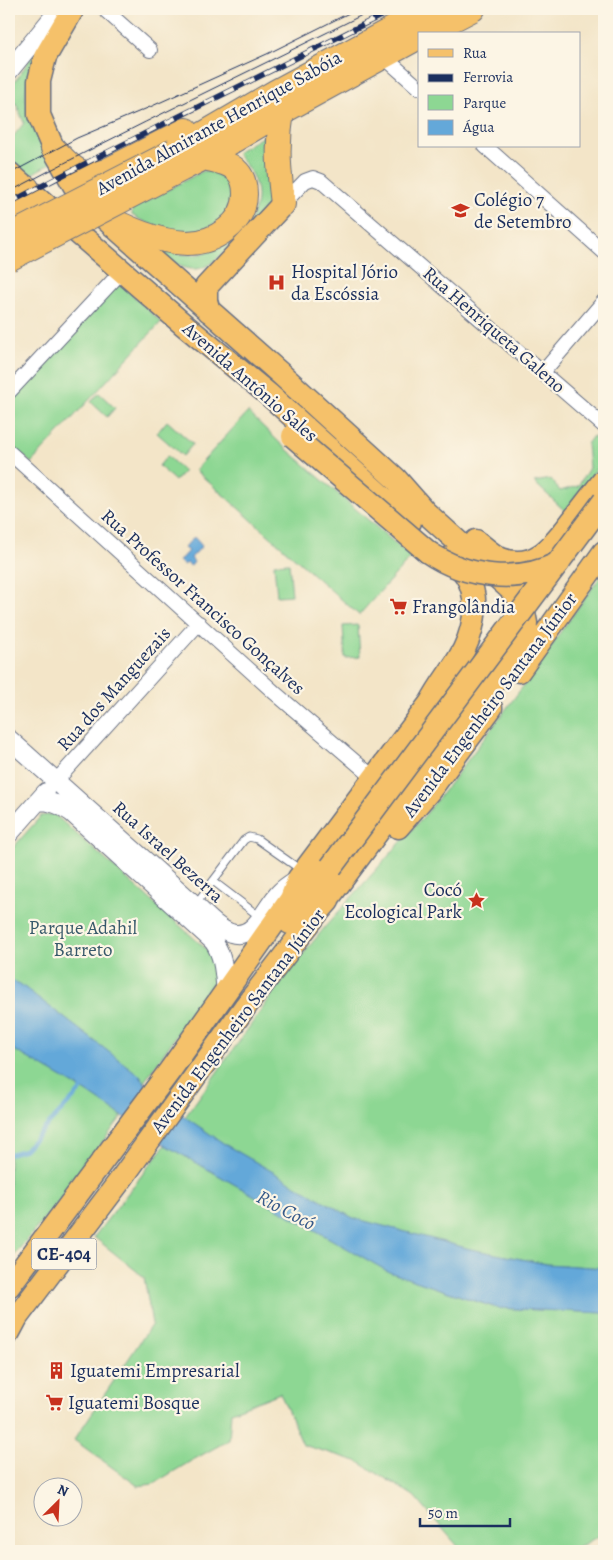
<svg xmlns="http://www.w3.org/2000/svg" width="613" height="1560" viewBox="0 0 613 1560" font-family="Alegreya,serif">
<rect width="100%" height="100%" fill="#fcf5e5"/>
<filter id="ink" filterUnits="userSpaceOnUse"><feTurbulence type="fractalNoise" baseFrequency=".02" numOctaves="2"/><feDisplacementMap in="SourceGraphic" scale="10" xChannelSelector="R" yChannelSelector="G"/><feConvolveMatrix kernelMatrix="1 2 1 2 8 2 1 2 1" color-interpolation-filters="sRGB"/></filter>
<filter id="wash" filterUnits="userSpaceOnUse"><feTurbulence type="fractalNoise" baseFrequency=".0096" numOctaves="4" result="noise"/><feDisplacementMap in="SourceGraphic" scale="20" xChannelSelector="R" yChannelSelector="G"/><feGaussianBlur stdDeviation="1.12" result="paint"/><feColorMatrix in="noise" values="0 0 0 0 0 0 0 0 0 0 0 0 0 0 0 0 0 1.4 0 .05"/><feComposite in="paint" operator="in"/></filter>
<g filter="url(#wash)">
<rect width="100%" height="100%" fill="#f3e5c8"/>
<path fill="#8dd793" stroke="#548378" d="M 46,34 C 39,52 25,78 26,97 C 26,117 43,144 51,163 L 28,176 L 9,159 L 9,142 L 24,123 L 16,103 L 9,113 L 9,88 L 19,76 Z
M 269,133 C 268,140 265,146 264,152 C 262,169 277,183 268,205 C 265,212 251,224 245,230 C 217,258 202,287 163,255 L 165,250 C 174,253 183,255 192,255 C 225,253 267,220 255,183 C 252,172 244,163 237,154 L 240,150 Z
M 203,171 C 210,171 219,171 225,175 C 240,185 234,209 222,219 C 199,240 155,230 132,215 L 132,209 Z
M 118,284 L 122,285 L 161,322 L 31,463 L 9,442 L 9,404 Z
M 99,393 L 115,408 L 107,417 L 91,402 Z
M 248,412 L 282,445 L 411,557 L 359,615 L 195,470 Z
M 167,421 L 193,444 L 183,456 L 157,433 Z
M 593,436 L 604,444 L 604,459 L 565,511 L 534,482 L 551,479 L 560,491 L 578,486 L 589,468 L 587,444 Z
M 167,456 L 184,471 L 175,481 L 159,466 Z
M 289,563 L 292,595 L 277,596 L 274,564 Z
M 603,573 L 604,574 L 604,1268 L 547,1264 L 470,1249 L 353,1218 L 226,1145 L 185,1117 L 290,970 L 325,927 L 425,815 L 452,781 L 545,657 L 559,634 Z
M 358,625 L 360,657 L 345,658 L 343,626 Z
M 54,814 L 213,955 L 217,977 L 144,1082 L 139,1075 L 20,984 L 9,979 L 9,852 L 41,816 Z
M 9,1047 L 85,1091 L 122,1116 L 55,1206 L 9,1261 Z
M 165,1145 L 389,1272 L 496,1308 L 604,1313 L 604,1533 L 572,1551 L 462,1551 L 414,1496 L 357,1461 L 303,1445 L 280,1393 L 231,1412 L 229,1440 L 191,1461 L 153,1484 L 138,1486 L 74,1440 L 152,1324 L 144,1277 L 94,1237 Z"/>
<path fill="#64a8d9" stroke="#406c9c" d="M 194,537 L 202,546 L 191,558 L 194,562 L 191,566 L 187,563 L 184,565 L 179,561 L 188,551 L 184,548 Z
M 9,979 L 20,984 L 139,1075 L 144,1082 L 185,1117 L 226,1145 L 353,1218 L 470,1249 L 546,1264 L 604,1268 L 604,1313 L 497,1308 L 389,1272 L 165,1145 L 85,1091 L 9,1047 Z"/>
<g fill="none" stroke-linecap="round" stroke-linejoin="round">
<path stroke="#64a8d9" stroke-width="4" d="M 9,1154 L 24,1150 L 84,1087"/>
</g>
</g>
<g filter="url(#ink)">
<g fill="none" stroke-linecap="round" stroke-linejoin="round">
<defs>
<path id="service" d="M 213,881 L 260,917
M 195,905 L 244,840 L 249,837 L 257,839 L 301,870"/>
<path id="minor" d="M 104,9 L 150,50
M 383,56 L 419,88
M 485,146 L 604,252
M 283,204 L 305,181 L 313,178 L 321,181 L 604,426
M 543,372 L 604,301
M 9,392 L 123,270
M 9,452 L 275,693 L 374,778
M 56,781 L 199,623"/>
<path id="tertiary" d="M 9,71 L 53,17 L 63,9
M 9,739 L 195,905 C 205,914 217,929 231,933 C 255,941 266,905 280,892 C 286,886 293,882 299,878
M 38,801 C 52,801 60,805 72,813 L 213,941 C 224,956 224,974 226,993
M 9,834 L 46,792"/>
<path id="primary" d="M 73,9 L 45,57 L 39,81 L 39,115 L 53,148 L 74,185 L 100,214 L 282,375 L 396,479 L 425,512 L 517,595 L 523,607 L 526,623 L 525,632 L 519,648 L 475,706 L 452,732 L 318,912
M 9,173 L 183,324 L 268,394 L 410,522
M 209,311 L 206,301 L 206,287 L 283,204
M 476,541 C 484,547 492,555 501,559 C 536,572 555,543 573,520 C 584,506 594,493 604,480
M 519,671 L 604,552
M 398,827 L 430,790 L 491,708
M 290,923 L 331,867
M 9,1286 L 171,1069 L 291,899 L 299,878 L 431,702 C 439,687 449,674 458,660 C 473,636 482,601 466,575 C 462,569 456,564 450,558
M 9,1332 L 17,1317 L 122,1178 L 245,1007 L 318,912 L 328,901"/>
<path id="trunk" d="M 425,34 L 473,9
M 282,112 C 276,146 279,171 283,204
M 53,148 C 71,166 78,179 106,171 L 186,130
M 174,151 L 275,92 L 429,9
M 184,168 L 204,158 L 282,112 L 419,37
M 100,214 C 127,228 157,242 187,243 C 215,243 245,223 245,194 C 245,185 243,176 236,170 C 228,162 215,161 204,158
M 9,222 C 21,212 24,203 27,188"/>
</defs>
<use href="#service" stroke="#676f83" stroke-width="9"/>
<use href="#minor" stroke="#676f83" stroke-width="16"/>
<use href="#tertiary" stroke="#676f83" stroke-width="20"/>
<use href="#primary" stroke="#676f83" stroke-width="25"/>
<use href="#trunk" stroke="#676f83" stroke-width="26"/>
<use href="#service" stroke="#fff" stroke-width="7"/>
<use href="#minor" stroke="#fff" stroke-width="14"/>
<use href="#tertiary" stroke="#fff" stroke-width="18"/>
<use href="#primary" stroke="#f5c16b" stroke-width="22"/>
<use href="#trunk" stroke="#f5c16b" stroke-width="24"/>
<path stroke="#1b2f5e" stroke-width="1" d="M 9,174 L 77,138 L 150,107 L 267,54 L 357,9
M 9,192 C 129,128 253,70 374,9"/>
<defs>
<path id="rail" d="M 9,203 C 136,136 266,74 394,9"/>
</defs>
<use href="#rail" stroke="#1b2f5e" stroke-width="5.5"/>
<use href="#rail" stroke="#fcf5e5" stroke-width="4" stroke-dasharray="11" stroke-linecap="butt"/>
<defs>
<path id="primary-bridge" d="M 293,436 L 428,552 C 466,578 518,584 559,563
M 331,867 L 604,501"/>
<path id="trunk-bridge" d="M 9,236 L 174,151
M 9,259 L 184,168"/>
</defs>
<use href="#primary-bridge" stroke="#676f83" stroke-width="25" stroke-linecap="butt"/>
<use href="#trunk-bridge" stroke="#676f83" stroke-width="26" stroke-linecap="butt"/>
<use href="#primary-bridge" stroke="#f5c16b" stroke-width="22"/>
<use href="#trunk-bridge" stroke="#f5c16b" stroke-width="24"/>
</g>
</g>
<defs>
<symbol id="school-bare" viewBox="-9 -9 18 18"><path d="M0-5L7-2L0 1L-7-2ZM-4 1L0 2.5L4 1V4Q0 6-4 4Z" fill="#c8321e" stroke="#fcf5e5" stroke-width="2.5" paint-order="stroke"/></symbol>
<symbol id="hospital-bare" viewBox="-9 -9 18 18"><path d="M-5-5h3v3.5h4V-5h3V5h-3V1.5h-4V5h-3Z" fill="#c8321e" stroke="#fcf5e5" stroke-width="2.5" paint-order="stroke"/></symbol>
<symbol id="supermarket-bare" viewBox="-9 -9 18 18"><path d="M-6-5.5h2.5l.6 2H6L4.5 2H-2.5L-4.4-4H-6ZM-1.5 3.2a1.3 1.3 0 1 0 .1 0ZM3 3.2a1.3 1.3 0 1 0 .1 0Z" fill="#c8321e" stroke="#fcf5e5" stroke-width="2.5" paint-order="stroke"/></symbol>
<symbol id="sight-bare" viewBox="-9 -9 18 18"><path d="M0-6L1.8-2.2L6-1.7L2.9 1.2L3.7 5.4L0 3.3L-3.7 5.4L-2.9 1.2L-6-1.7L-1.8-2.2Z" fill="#c8321e" stroke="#fcf5e5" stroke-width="2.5" paint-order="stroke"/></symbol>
<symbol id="building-bare" viewBox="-9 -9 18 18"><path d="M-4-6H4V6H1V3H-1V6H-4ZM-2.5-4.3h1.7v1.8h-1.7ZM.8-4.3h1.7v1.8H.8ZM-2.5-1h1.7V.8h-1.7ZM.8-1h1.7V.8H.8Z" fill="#c8321e" stroke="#fcf5e5" stroke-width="2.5" paint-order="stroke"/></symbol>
</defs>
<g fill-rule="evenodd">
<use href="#school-bare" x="448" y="198" width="25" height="25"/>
<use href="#hospital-bare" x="264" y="270" width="25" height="25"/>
<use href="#supermarket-bare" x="386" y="594" width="25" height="25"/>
<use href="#sight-bare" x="464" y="888" width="25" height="25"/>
<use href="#building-bare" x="44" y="1358" width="25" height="25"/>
<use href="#supermarket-bare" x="42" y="1390" width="25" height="25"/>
</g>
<g text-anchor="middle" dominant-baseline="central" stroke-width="4.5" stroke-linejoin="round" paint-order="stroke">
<rect fill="#fcf5e5" stroke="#5e6a86" stroke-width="1" x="31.5" y="1238.5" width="65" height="31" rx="4"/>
<g font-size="18" font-weight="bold" fill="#1b2f5e">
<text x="64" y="1254">CE-404</text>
</g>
<g font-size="19" fill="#1b2f5e" stroke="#fcf5e5">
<text transform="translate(219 123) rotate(-29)">Avenida Almirante Henrique Sabóia</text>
<text transform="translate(494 330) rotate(41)">Rua Henriqueta Galeno</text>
<text transform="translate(250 382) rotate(41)">Avenida Antônio Sales</text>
<text transform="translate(203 602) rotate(42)">Rua Professor Francisco Gonçalves</text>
<text transform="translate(114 689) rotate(-48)">Rua dos Manguezais</text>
<text transform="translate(490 705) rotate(-53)">Avenida Engenheiro Santana Júnior</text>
<text transform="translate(168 852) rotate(42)">Rua Israel Bezerra</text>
<text transform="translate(238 1021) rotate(-53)">Avenida Engenheiro Santana Júnior</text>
</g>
<g font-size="19" fill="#1b2f5e" stroke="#fcf5e5" text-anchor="start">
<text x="474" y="200">Colégio 7<tspan x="474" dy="22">de Setembro</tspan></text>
<text x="291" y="272">Hospital Jório<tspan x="291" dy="22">da Escóssia</tspan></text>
<text x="412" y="607">Frangolândia</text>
<text x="462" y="890" text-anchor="end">Cocó<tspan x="462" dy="22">Ecological Park</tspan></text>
<text x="70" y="1371">Iguatemi Empresarial</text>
<text x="68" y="1403">Iguatemi Bosque</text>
</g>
<g font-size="19" fill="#38596b" stroke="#fcf5e5">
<text x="83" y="928">Parque Adahil<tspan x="83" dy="22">Barreto</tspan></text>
</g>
<g font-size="20" font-style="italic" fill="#355989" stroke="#fcf5e5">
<text transform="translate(286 1210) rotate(28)">Rio Cocó</text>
</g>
</g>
<rect width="613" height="1560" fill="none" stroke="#fcf5e5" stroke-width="30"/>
<rect x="418" y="32" width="162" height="115" fill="#fcf5e5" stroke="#a2a6af"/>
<rect x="428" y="49" width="25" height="8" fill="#f5c16b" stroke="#a2a6af"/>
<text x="463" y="58" font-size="15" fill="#1b2f5e">Rua</text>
<rect x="428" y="74" width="25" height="8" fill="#1b2f5e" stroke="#a2a6af"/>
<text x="463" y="82" font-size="15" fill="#1b2f5e">Ferrovia</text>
<rect x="428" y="95" width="25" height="15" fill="#8dd793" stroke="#a2a6af"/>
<text x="463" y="108" font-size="15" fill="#1b2f5e">Parque</text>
<rect x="428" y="120" width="25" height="15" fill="#64a8d9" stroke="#a2a6af"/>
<text x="463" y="132" font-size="15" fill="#1b2f5e">Água</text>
<g transform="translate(58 1502) rotate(24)"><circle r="24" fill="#fcf5e5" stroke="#a2a6af"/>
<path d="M0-4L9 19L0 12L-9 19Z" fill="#c8321e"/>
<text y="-8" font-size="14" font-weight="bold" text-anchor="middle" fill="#1b2f5e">N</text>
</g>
<path d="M420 1518v8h90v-8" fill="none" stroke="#1b2f5e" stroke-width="2.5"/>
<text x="428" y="1518" font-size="15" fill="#1b2f5e" stroke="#fcf5e5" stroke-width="4" paint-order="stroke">50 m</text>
</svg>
